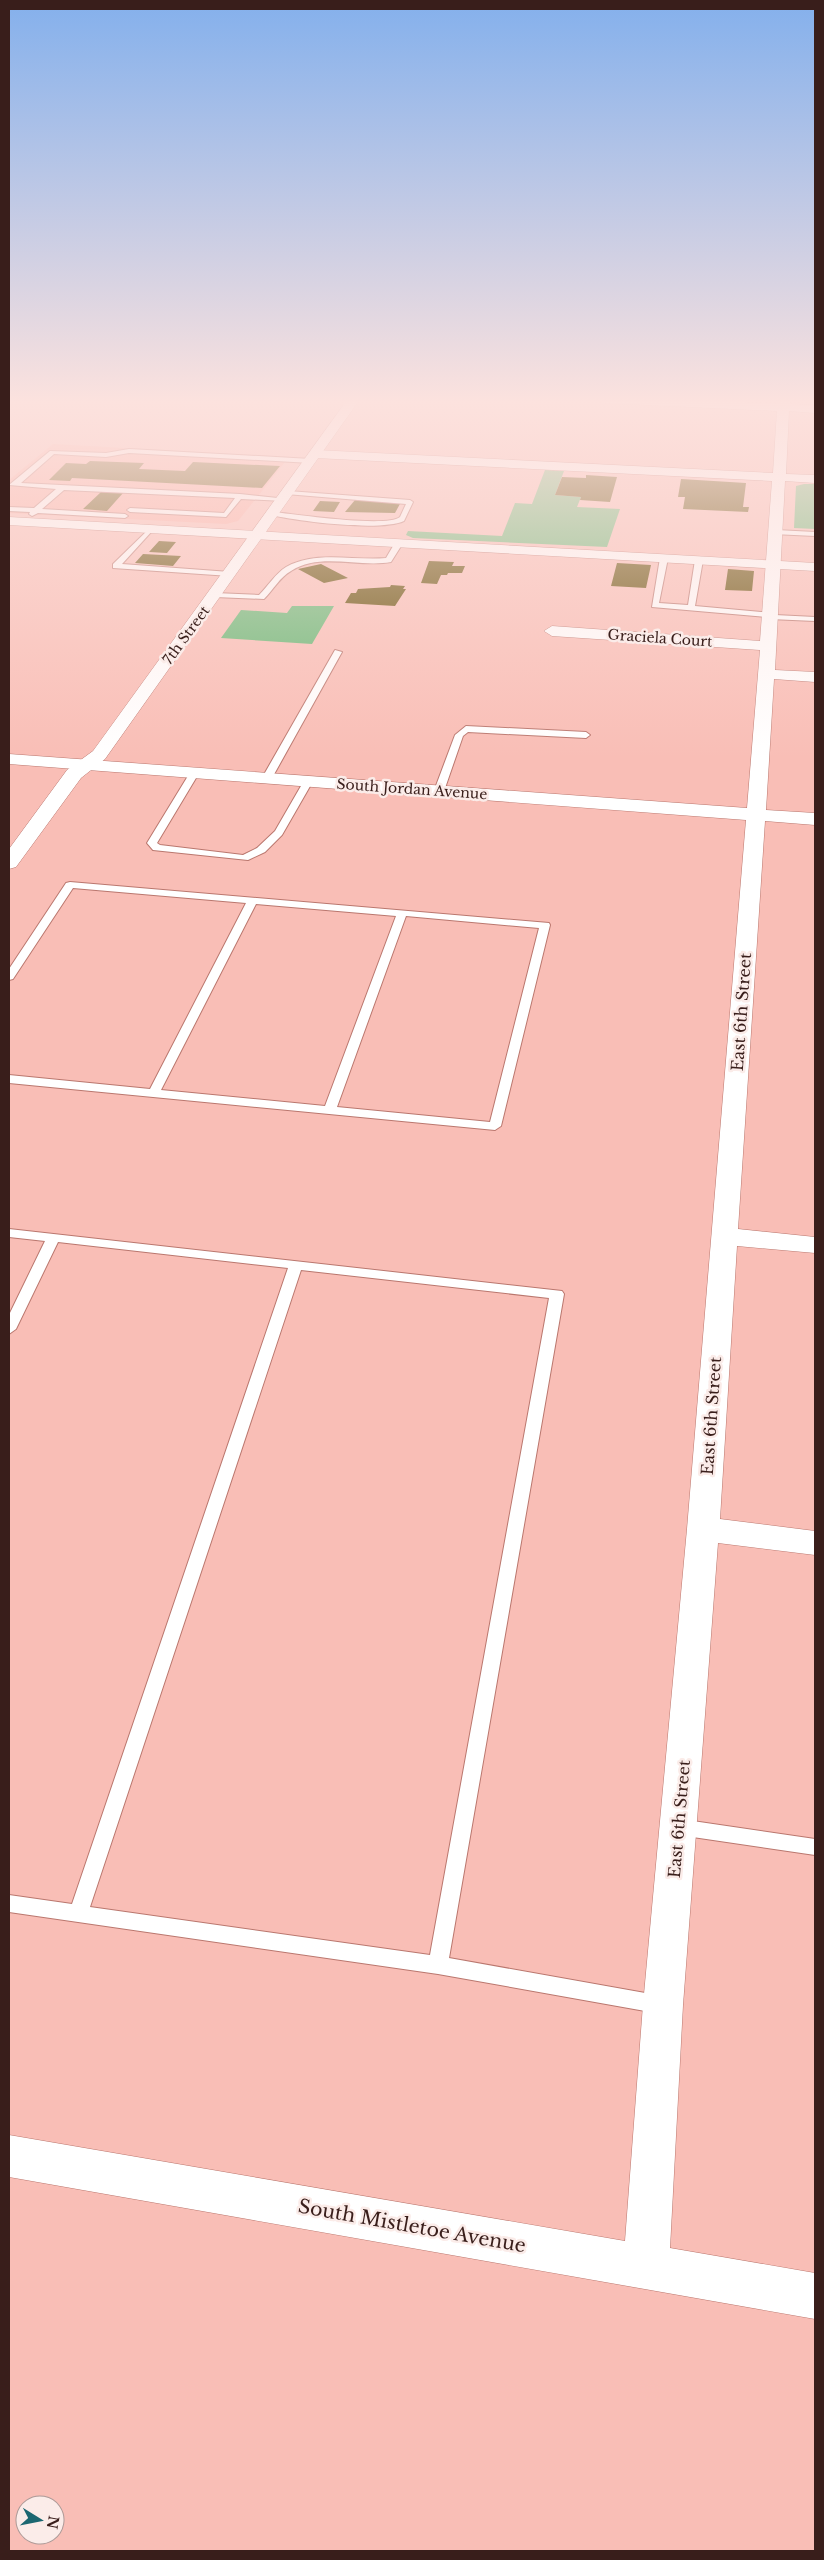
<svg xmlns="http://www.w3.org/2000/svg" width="824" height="2560" viewBox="0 0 824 2560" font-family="'Libre Baskerville',serif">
<rect width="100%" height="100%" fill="#f9beb6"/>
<path fill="#fbaba0" d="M 53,444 L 289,457 L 238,521 L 226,524 L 9,513 L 9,480 Z"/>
<path fill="#66b773" d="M 545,470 L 564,471 L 555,495 L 581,497 L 577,507 L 620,509 L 607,547 L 413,538 L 406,535 L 408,531 L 502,536 L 515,503 L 532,504 Z
M 804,484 L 815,484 L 815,529 L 794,528 L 796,486 Z
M 292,606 L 334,606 L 312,644 L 221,638 L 241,610 L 287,613 Z"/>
<path fill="#604900" d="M 90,461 L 144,463 L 139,469 L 185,471 L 193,462 L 280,466 L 262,488 L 72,478 L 70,481 L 49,480 L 66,463 L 86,464 Z
M 586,475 L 617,477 L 610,502 L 580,500 L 581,497 L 555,495 L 562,477 L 586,478 Z
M 681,479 L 746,483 L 743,507 L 749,507 L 748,512 L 683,509 L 685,497 L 678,497 Z
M 101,492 L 123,493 L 107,511 L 83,509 Z
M 355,500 L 401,502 L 395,513 L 345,512 Z
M 320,501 L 340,502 L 334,512 L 313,511 Z
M 159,541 L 176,542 L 167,553 L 149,552 Z
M 143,554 L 181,556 L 173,566 L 135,563 Z
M 429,561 L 454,562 L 452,566 L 465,566 L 462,573 L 448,573 L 447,575 L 441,575 L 437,584 L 421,583 Z
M 617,563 L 651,565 L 646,588 L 611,586 Z
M 321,564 L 348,578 L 324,583 L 298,569 Z
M 728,569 L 754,571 L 752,591 L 725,590 Z
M 391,585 L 405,586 L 403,589 L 406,589 L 395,606 L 345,603 L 351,593 L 356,593 L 358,589 L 390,587 Z"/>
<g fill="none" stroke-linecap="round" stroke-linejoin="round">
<defs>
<path id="service" d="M 129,449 L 311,459 L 314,461 L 311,463 L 129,453 L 106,457 L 54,454 L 21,483 L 240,494 L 287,499 L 284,501 L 241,499 L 226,517 L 130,512 L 127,510 L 130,508 L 224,513 L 235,498 L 64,490 L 42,509 L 125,514 L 128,516 L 125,518 L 38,513 L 32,516 L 29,514 L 30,512 L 9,511 L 9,507 L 34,508 L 56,489 L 9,485 L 50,451 L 106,453 Z
M 288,491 L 410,500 L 413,502 L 404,521 C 379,532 298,521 271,515 L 273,512 C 295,514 386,528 400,517 L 406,504 L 286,494 Z
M 151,527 L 153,530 L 122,564 L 230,572 L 234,574 L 230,576 L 113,568 L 113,564 Z
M 776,530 L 815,532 L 815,536 L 773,534 Z
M 396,541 L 403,543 L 391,562 C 359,568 320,552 291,571 C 280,577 273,590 264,599 L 215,597 L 211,595 L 215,593 L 259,595 C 268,586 276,573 286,567 C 316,550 353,561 386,558 Z
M 664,556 L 668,558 L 659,603 L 688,605 L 695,560 L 699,558 L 703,560 L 695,606 L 771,613 L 775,615 L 815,617 L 815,621 L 770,619 L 766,617 L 652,607 L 660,558 Z
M 335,650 L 342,652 L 272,778 L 264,780 L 262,778 Z
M 466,726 L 586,732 L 590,735 L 586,738 L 468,732 L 463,736 L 444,791 L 436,793 L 434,791 L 455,735 Z
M 191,771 L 199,773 L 157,843 L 160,845 L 243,855 L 257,848 L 275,831 L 305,779 L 313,781 L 282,835 L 265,852 L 248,860 L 153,850 L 147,843 Z
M 70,882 L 549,923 L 550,925 L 501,1126 L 495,1130 L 9,1083 L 9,1075 L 150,1089 L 246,903 L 73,888 L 13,979 L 9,980 L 9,969 L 66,883 ZM 256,904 L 396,916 L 325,1106 L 161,1090 ZM 406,916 L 539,928 L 490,1122 L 337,1107 Z
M 9,1229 L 562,1291 L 564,1294 L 449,1958 L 662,1996 L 669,1998 L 672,2005 L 669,2012 L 662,2014 L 438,1974 L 9,1912 L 9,1895 L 72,1904 L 288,1268 L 58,1242 L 16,1329 L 9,1334 L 9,1315 L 45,1241 L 9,1237 ZM 301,1270 L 549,1298 L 430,1955 L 90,1907 Z
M 679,1819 L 815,1839 L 815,1855 L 679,1835 L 672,1833 L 670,1827 L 672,1821 Z"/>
<path id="minor" d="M 599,399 L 687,399 L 778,404 L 778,399 L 790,399 L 790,404 L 815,405 L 815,413 L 789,411 L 786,474 L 815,475 L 815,483 L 785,481 L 775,670 L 815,672 L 815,682 L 774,679 L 766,810 L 815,813 L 815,825 L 765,821 L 738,1229 L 815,1237 L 815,1253 L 737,1246 L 720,1519 L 815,1531 L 815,1555 L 718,1543 L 683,2005 L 670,2248 L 815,2273 L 815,2319 L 9,2177 L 9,2135 L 625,2241 L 643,2005 L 687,1529 L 746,820 L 9,764 L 9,754 L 747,808 L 760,650 L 552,636 L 544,631 L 552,626 L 760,641 L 772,481 L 316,458 L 310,454 L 316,450 L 773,473 L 777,411 L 605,403 Z"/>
<path id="tertiary" d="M 348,399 L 360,399 L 105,759 L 81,778 L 16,867 L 9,869 L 9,849 L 67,770 L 93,751 Z"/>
<path id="secondary" d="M 9,517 L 815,563 L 815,571 L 9,525 Z"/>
</defs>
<use href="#service" stroke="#ba776e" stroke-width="2"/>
<use href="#minor" stroke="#ba776e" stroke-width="1"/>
<use href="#tertiary" stroke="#ba776e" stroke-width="1"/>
<use href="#secondary" stroke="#ba776e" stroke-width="1"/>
<use href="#service" fill="#fff" fill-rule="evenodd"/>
<use href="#minor" fill="#fff" fill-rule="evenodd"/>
<use href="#tertiary" fill="#fff" fill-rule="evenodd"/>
<use href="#secondary" fill="#fff" fill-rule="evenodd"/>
</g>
<linearGradient id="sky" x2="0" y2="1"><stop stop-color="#84b0ec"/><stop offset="0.53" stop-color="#fce2de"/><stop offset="1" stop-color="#fce2de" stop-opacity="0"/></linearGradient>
<rect width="824" height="758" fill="url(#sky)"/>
<g text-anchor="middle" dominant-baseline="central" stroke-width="5" stroke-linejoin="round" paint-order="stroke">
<g font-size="14" fill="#391e1b" stroke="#fbece9">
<text transform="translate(186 635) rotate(-54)">7th Street</text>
<text transform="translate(660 638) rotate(4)">Graciela Court</text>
<text transform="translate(412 789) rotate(4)">South Jordan Avenue</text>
</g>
<g font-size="16" fill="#391e1b" stroke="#fbece9">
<text transform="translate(741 1012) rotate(-86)">East 6th Street</text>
<text transform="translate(711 1416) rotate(-86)">East 6th Street</text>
<text transform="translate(679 1819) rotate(-85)">East 6th Street</text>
</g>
<g font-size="19" fill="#391e1b" stroke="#fbece9">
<text transform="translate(412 2226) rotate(10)">South Mistletoe Avenue</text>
</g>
</g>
<rect width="824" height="2560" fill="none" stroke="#391e1b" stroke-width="20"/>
<g transform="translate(40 2520) rotate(100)"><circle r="24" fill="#fbece9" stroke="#ad9a97"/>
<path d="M0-4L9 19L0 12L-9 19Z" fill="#1c6771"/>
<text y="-8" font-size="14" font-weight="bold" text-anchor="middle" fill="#391e1b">N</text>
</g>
</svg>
